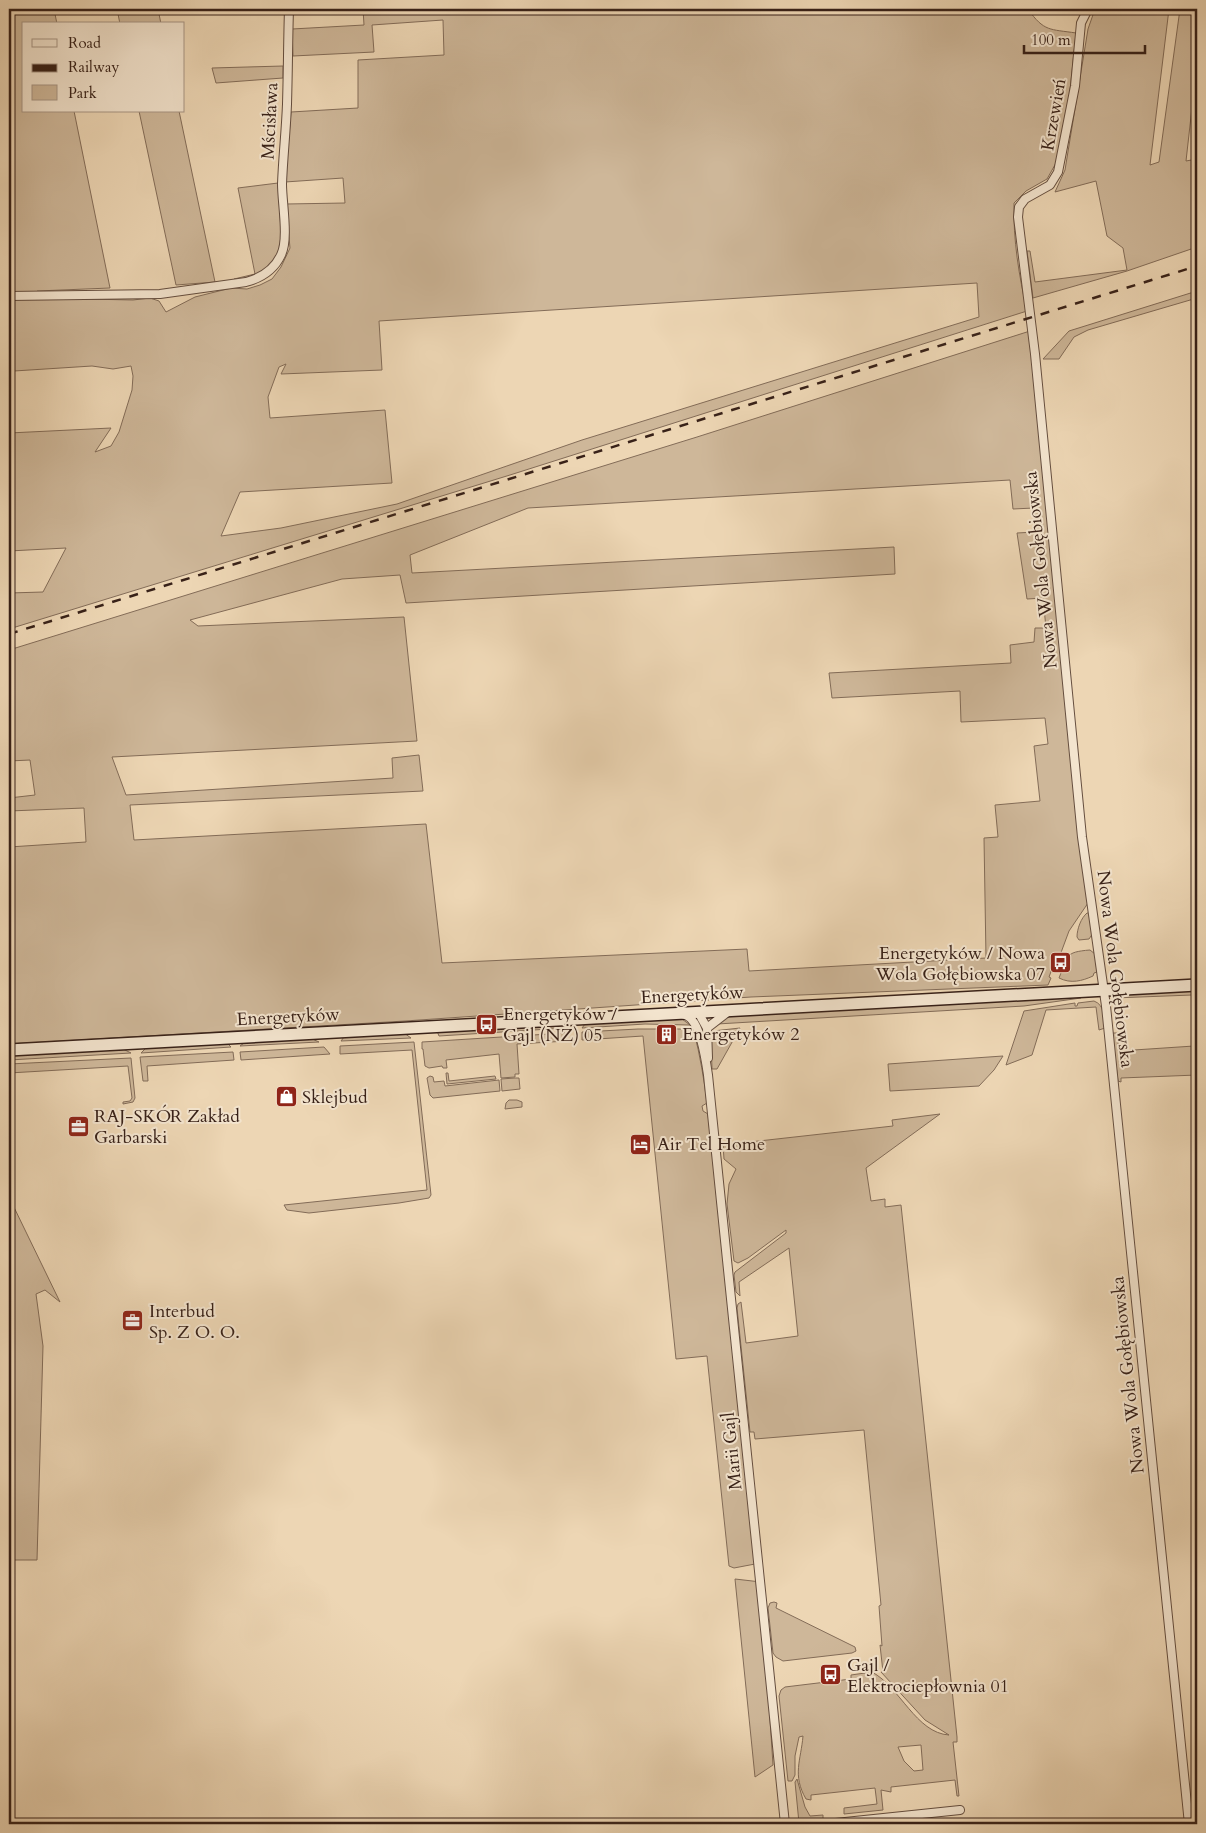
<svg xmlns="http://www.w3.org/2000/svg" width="1206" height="1833" viewBox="0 0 1206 1833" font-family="Cardo,serif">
<rect width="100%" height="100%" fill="#edd6b4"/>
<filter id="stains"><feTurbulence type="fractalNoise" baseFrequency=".004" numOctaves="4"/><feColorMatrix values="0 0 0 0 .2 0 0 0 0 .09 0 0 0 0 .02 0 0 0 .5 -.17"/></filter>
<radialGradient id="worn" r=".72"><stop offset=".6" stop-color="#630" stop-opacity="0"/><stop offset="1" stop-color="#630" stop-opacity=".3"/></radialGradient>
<path fill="#ceb799" stroke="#836c58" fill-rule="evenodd" d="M 9,9 L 54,9 L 57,24 L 24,24 L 24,111 L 74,111 L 110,288 L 37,291 L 38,298 L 133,300 L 150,298 L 159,301 L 166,312 L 195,297 L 231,288 L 247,289 L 260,285 L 272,279 L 281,267 L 290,248 L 286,204 L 345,203 L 343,178 L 285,182 L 291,112 L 358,108 L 358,60 L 444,55 L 443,20 L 372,25 L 374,52 L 293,56 L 292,29 L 364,25 L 363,9 L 1028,9 C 1044,32 1050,29 1076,33 L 1069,100 L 1056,163 L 1047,179 L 1026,191 L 1014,203 C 1013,240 1019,276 1027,311 L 510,475 L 9,629 L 9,593 L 43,592 L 66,548 L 9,551 L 9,433 L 111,428 L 95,452 L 111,446 L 119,432 L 132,390 L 133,376 L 131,366 L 113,369 L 92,366 L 14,371 L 9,343 L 9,303 L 14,304 L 12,292 L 9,292 ZM 977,283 L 979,317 L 582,440 L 397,504 L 281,528 L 221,536 L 240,492 L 392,483 L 385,410 L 270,418 L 268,397 L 279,367 L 286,364 L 281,374 L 382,370 L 379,321 Z
M 117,9 L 158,9 L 161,24 L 120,24 Z
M 1095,9 L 1169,9 L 1150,165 L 1159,162 L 1180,9 L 1197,9 L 1197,63 L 1186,161 L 1197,159 L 1197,247 L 1127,271 L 1033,298 L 1027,251 L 1030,251 L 1035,282 L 1127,270 L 1123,248 L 1107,236 L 1096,181 L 1055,192 L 1065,170 L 1088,29 Z
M 283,66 L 283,78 L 216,83 L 212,68 Z
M 139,111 L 179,111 L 215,282 L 176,285 Z
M 278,183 L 282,247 L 277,257 L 261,273 L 238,281 L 234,279 L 255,274 L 238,188 Z
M 1197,291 L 1197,298 L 1088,330 L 1074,337 L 1059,359 L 1043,359 L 1069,331 Z
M 1030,331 L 1077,825 L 1088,903 L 1069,931 L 1059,958 L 1056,958 L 1049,977 L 1051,978 L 1048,985 L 751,997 L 405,1021 L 9,1044 L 9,847 L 86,842 L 84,808 L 9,811 L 9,798 L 35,795 L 30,760 L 9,761 L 9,650 L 697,437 ZM 1010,480 L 1013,509 L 1034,508 L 1035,532 L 1017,533 L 1027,599 L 1043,598 L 1046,628 L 1035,628 L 1034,642 L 1010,645 L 1011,663 L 829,673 L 832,698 L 960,691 L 961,722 L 1045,718 L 1048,744 L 1034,746 L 1040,801 L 995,805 L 998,837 L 984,838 L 986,958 L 749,971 L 747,949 L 442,963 L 426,824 L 134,840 L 130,805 L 423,791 L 419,755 L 392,758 L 393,778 L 126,795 L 112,757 L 417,741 L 404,617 L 198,626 L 190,620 L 342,579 L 400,575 L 406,603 L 895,574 L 894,547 L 412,573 L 410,555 L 528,508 Z
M 1087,913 L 1090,913 L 1093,933 L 1089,939 L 1079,940 L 1077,937 C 1077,929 1081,918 1087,913 Z
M 1090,950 L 1095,954 L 1097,972 L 1094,973 L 1093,976 C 1082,981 1071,984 1059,978 C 1068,956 1064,952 1090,950 Z
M 1197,989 L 1197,1075 L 1121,1078 L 1121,1082 L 1118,1081 L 1112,1033 L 1117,1033 L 1119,1051 L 1194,1046 L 1192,995 L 1114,998 L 1114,995 L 1122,993 Z
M 1081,995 L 1081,998 L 1024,1006 L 717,1024 L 728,1016 Z
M 1094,1001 C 1105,1005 1104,1018 1105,1028 L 1099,1030 L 1096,1007 L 1046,1010 L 1032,1055 L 1006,1065 L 1024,1011 L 1075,1003 L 1075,1006 L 1077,1006 L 1078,1003 Z
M 682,1019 L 690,1025 L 645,1024 L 582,1028 L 585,1024 Z
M 563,1025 L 565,1028 L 439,1036 L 437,1031 Z
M 740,1028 L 717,1069 L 712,1069 L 711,1038 L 713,1031 Z
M 638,1029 L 688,1029 L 694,1032 C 700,1055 704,1079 707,1103 L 702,1106 L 703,1111 L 708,1114 L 755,1564 L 734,1568 L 729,1566 L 707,1356 L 676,1359 L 643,1036 L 582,1040 L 582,1032 Z
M 404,1033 L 411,1038 L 341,1041 L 344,1037 Z
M 565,1033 L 567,1041 L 517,1044 L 519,1074 L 515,1074 L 515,1077 L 501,1078 L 499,1054 L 446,1060 L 447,1068 L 443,1068 L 442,1066 L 429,1068 L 425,1066 L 423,1049 L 422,1049 L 422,1042 Z
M 310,1038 L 319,1042 L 240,1046 L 244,1043 Z
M 414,1042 L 431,1195 L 429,1198 L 399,1203 L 309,1213 L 287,1210 L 284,1205 L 427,1190 L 412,1050 L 340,1054 L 340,1046 Z
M 227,1043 L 231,1047 L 141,1053 L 147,1047 Z
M 324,1047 L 330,1054 L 241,1060 L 240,1052 Z
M 123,1049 L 131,1053 L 9,1060 L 9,1054 Z
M 233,1052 L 234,1060 L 147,1066 L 148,1081 L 143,1081 L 140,1057 Z
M 1003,1056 L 994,1070 L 979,1086 L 890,1091 L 888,1064 Z
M 131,1058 L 135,1098 L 133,1102 L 123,1104 L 123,1102 L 130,1101 L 132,1098 L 128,1066 L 9,1073 L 9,1064 Z
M 446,1073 L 448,1073 L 449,1081 L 495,1076 L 496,1079 L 447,1084 Z
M 430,1076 L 433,1077 L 434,1082 L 444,1081 L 445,1086 L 499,1080 L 500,1091 L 433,1098 L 430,1095 L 427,1078 Z
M 515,1078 L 519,1078 L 520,1089 L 502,1091 L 501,1079 Z
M 509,1100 L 517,1100 L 522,1102 L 522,1107 L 505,1109 L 506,1103 Z
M 940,1114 L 866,1168 L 871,1201 L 885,1199 L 885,1207 L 901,1205 L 957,1737 L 957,1742 L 953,1742 L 959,1796 L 957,1796 L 955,1780 L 891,1787 L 891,1792 L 881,1790 L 883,1810 L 844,1814 L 844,1808 L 877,1804 L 875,1788 L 811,1795 L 811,1800 L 806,1799 C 792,1775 801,1760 803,1736 L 799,1737 L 795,1756 L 795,1775 L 792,1781 L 788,1781 L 779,1696 L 781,1690 L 785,1687 L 851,1679 L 851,1675 L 872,1672 C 900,1687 916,1733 949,1735 L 925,1720 L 881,1672 L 883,1672 L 880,1645 L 882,1646 L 879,1606 L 881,1605 L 864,1430 L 755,1439 L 754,1432 L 750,1432 L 737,1308 L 738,1304 L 741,1302 L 746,1343 L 798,1336 L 789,1248 L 739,1282 L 740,1296 L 736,1292 L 734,1275 L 735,1272 L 786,1233 L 786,1230 L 748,1258 L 738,1263 L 734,1261 L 727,1204 L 729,1184 L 736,1169 L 724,1159 L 723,1145 L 893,1126 L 892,1120 ZM 921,1745 L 923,1770 L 914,1771 L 904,1761 L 898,1747 Z
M 9,1197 L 60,1302 L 45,1290 L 36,1294 L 43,1346 L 37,1560 L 9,1560 Z
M 735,1579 L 761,1582 L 773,1765 L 755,1777 Z
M 774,1602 L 777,1603 L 776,1608 L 855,1647 L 856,1651 L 852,1653 L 783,1661 L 776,1657 L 773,1653 L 768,1608 L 770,1603 Z
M 797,1779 L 805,1807 L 810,1816 L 823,1815 L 823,1821 L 799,1823 L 795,1782 Z"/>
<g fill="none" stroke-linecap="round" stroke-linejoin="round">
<defs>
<path id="street" d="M 1088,9 L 1081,23 L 1075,86 L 1058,172 L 1050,185 L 1025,199 L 1019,207 L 1018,217 L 1035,354 L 1082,837 L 1106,1006 L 1189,1824
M 9,296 L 160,294 L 246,282 C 261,278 274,270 281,255 C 289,239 282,203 282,184 C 283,157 286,131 287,104 C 288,72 288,40 289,9
M 698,1012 L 707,1028 L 708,1058
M 682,1014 C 686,1015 690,1017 692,1020 C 701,1030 706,1061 708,1075 L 785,1824
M 707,1028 L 729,1011
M 826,1824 L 960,1810"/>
<path id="secondary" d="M 9,1050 L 1197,985"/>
</defs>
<use href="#street" stroke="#654e3f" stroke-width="10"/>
<use href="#secondary" stroke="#382118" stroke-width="14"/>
<use href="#street" stroke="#f3e4ce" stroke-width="8"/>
<use href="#secondary" stroke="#f3e4ce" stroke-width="11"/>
<path stroke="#382118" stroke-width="2.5" stroke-dasharray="9 9" stroke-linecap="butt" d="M 9,634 L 1197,266"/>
</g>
<defs>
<symbol id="bus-square" viewBox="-11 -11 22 22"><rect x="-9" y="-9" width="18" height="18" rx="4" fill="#8f2418" stroke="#f3e4ce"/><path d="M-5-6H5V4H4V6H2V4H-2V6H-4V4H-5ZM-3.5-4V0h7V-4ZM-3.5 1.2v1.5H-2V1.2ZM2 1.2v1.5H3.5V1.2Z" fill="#fff"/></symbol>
<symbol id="building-square" viewBox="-11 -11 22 22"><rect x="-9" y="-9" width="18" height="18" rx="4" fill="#8f2418" stroke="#f3e4ce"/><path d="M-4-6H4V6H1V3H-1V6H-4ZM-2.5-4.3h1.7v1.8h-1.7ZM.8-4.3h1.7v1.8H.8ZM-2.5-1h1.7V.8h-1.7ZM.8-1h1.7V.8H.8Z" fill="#fff"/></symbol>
<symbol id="shop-square" viewBox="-11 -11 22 22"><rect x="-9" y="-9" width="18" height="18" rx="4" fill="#8f2418" stroke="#f3e4ce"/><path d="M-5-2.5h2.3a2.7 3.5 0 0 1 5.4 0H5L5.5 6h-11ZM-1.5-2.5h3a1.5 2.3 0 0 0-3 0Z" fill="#fff"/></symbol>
<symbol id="office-square" viewBox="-11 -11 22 22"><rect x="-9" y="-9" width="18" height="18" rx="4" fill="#8f2418" stroke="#f3e4ce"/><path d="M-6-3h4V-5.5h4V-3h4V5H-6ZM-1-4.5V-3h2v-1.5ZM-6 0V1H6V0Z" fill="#fff"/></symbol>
<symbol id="hotel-square" viewBox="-11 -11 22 22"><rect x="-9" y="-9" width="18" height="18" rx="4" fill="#8f2418" stroke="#f3e4ce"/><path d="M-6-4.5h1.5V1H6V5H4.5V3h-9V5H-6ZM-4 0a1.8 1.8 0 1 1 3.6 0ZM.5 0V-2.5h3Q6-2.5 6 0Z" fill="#fff"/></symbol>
</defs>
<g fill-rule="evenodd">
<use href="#bus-square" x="1048" y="950" width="25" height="25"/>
<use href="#bus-square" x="474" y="1012" width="25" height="25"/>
<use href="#building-square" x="654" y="1022" width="25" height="25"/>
<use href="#shop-square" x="274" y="1084" width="25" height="25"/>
<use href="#office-square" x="66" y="1114" width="25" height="25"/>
<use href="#hotel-square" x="628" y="1132" width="25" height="25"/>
<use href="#office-square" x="120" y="1308" width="25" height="25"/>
<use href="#bus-square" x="818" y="1662" width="25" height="25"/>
</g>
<g text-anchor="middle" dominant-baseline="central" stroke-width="4" stroke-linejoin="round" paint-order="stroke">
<g font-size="18" fill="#382118" stroke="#f3e4ce">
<text transform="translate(1054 114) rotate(-80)">Krzewień</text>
<text transform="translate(270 121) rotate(-87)">Mścisława</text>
<text transform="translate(1041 570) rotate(-96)">Nowa Wola Gołębiowska</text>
<text transform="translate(1115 969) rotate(83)">Nowa Wola Gołębiowska</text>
<text transform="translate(692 995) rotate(-3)">Energetyków</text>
<text transform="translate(288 1017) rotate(-3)">Energetyków</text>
<text transform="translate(1128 1375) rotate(-96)">Nowa Wola Gołębiowska</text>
<text transform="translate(732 1451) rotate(-96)">Marii Gajl</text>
</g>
<g font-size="18" fill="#382118" stroke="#f3e4ce" text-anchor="start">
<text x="1045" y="953" text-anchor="end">Energetyków / Nowa<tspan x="1045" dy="21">Wola Gołębiowska 07</tspan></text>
<text x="503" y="1014">Energetyków /<tspan x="503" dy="21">Gajl (NŻ) 05</tspan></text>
<text x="682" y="1034">Energetyków 2</text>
<text x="302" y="1097">Sklejbud</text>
<text x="94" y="1116">RAJ-SKÓR Zakład<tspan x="94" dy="21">Garbarski</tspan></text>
<text x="657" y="1144">Air Tel Home</text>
<text x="149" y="1311">Interbud<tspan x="149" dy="21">Sp. Z O. O.</tspan></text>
<text x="847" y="1665">Gajl /<tspan x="847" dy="21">Elektrociepłownia 01</tspan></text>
</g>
</g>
<rect width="1206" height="1833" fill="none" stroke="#edd6b4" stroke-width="30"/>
<rect x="10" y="10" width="1186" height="1813" fill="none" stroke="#382118" stroke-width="2.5"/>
<rect x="15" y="15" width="1176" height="1803" fill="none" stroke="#382118"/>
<rect x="22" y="22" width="162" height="90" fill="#f3e4ce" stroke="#a89685"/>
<rect x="32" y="39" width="25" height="8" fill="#f3e4ce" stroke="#a89685"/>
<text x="68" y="48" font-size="15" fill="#382118">Road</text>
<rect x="32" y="64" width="25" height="8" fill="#382118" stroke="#a89685"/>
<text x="68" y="72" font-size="15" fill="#382118">Railway</text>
<rect x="32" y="85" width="25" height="15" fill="#ceb799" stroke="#a89685"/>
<text x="68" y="98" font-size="15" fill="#382118">Park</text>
<path d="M1024 45v8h121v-8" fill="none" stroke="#382118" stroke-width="2.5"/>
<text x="1031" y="45" font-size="15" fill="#382118" stroke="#f3e4ce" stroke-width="4" paint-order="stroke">100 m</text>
<rect width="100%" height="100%" filter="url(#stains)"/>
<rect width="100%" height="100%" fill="url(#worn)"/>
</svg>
